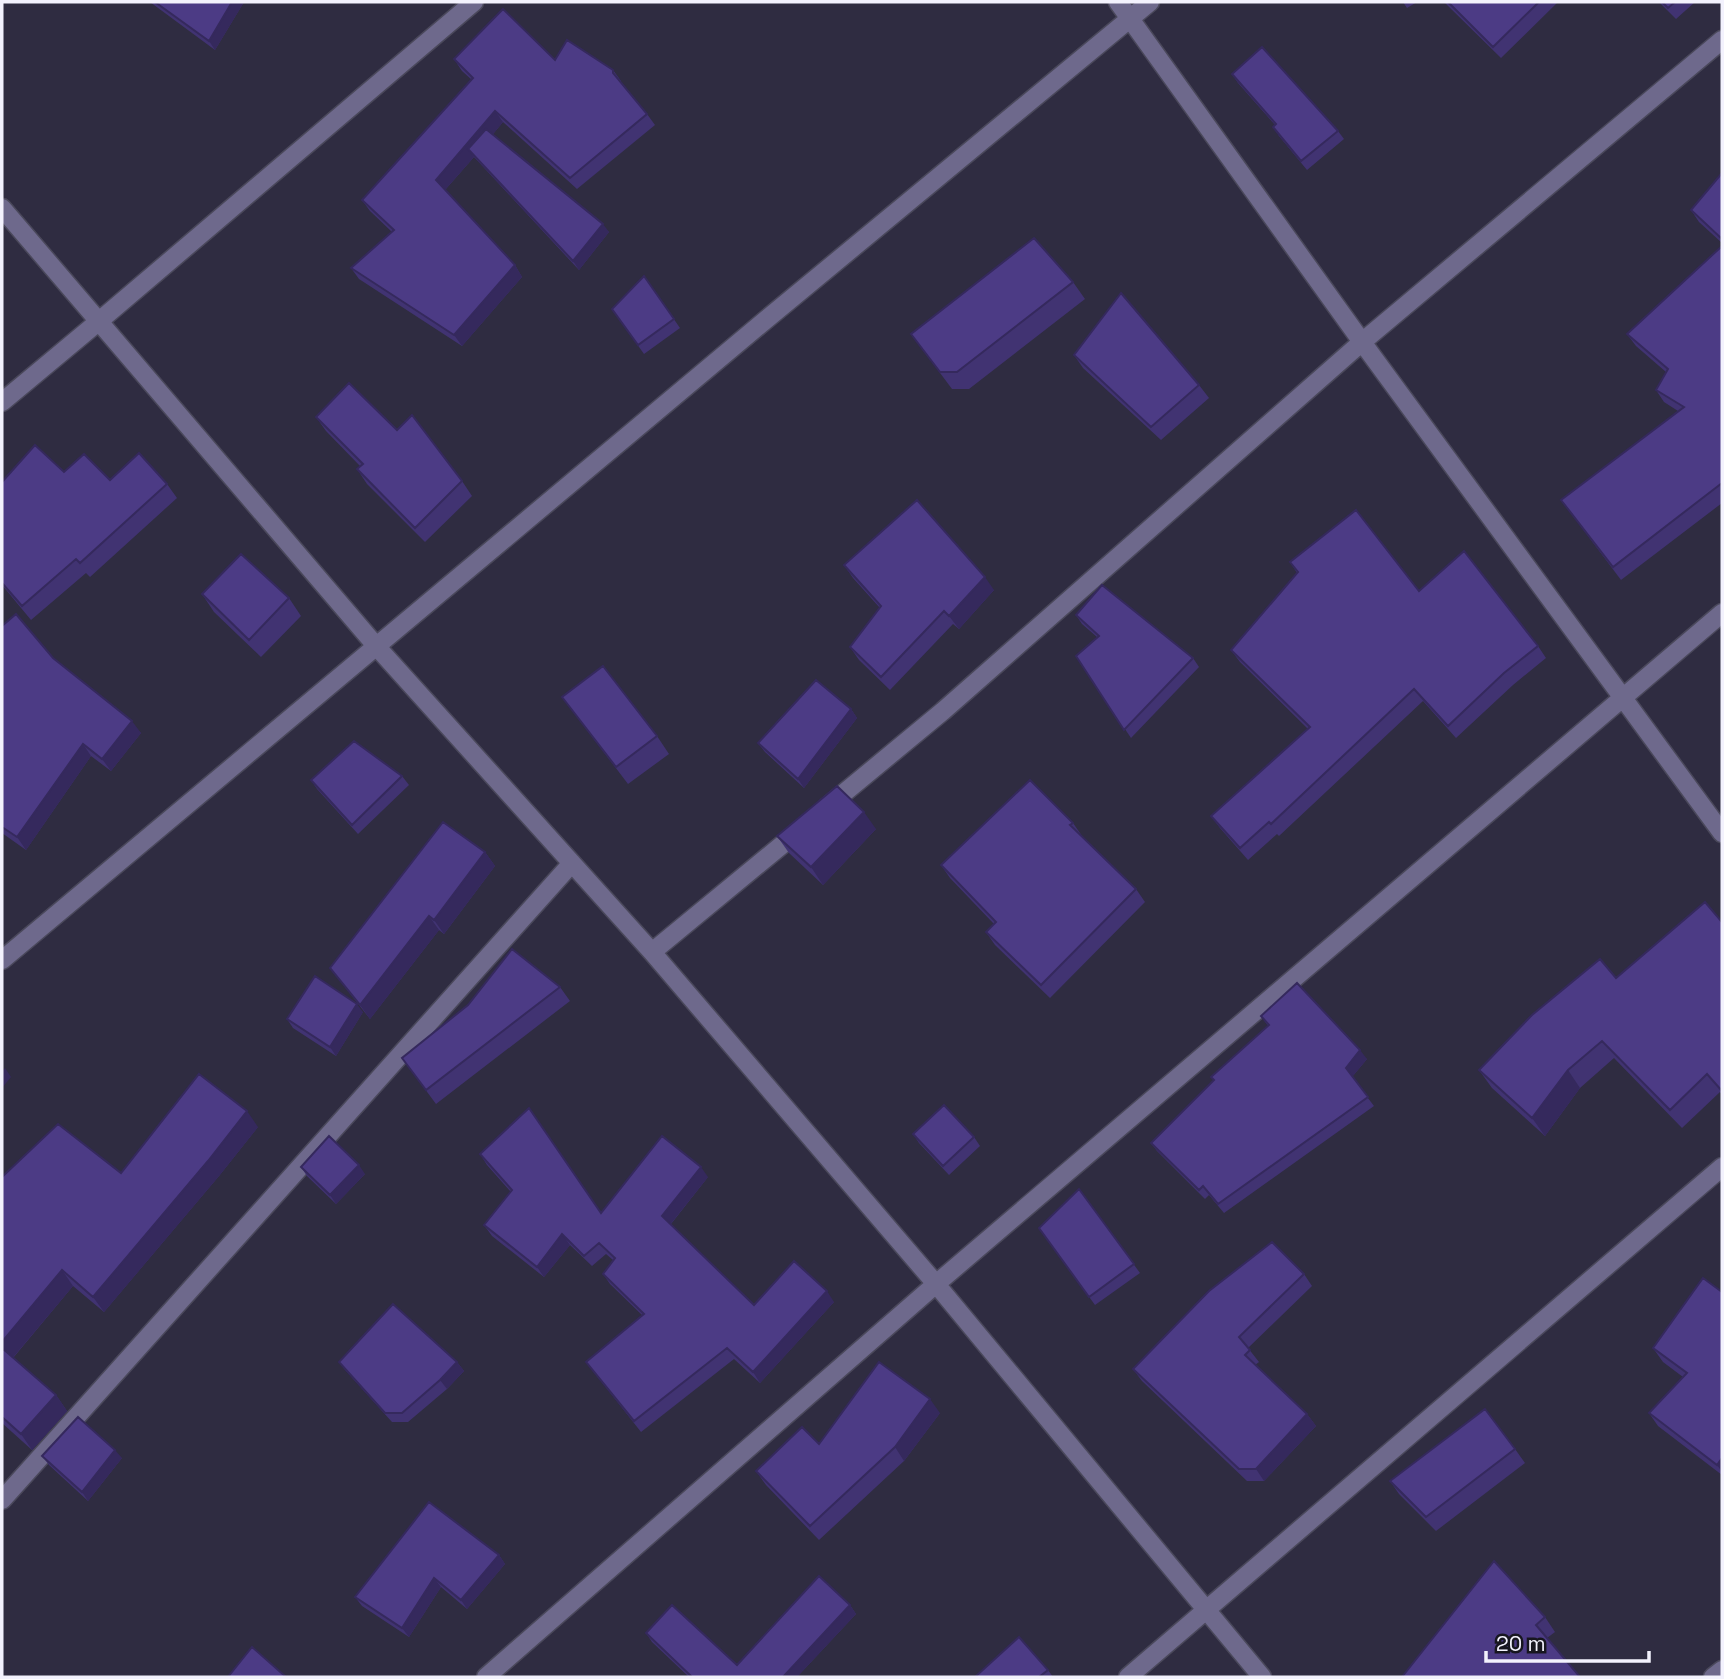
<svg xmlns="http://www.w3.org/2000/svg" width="1724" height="1679" viewBox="0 0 1724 1679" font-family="'Space Grotesk',sans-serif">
<rect width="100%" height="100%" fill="#2f2c41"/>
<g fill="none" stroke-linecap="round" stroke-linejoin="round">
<defs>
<path id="minor" d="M 1118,2 L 1362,342 L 1722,833
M 2,208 L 377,647 L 652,952 L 936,1284 L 1262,1677
M 2,402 L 98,322 L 474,2
M 827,807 L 943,711 L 1362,342 L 1722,40
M 652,952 L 800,830
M 2,960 L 768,318 L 1150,2
M 2,1500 L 572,863
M 486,1677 L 936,1284 L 1722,613
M 1128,1677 L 1722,1167
M 1713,1677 L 1722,1670"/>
</defs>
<use href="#minor" stroke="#4a485b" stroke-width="21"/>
<use href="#minor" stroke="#6e698c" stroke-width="18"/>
</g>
<path fill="#413372" d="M 150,2 L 244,2 L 215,50 Z
M 1403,2 L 1417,2 L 1407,8 Z
M 1444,2 L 1558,2 L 1501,58 Z
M 1659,2 L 1695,2 L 1676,19 Z
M 454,59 L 555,60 L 613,70 L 621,81 L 621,83 L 647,114 L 655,125 L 577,189 L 503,122 L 493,134 L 609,232 L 579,270 L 474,157 L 445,190 L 515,265 L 522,277 L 462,346 L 359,279 L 351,268 L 392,232 L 370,211 L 362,200 L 472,80 L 462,71 Z
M 1232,74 L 1338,131 L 1344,139 L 1307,170 L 1279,136 L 1273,127 L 1275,125 L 1238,83 Z
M 1722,173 L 1722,243 L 1699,222 L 1691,210 Z
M 1722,246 L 1722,503 L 1621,580 L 1561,500 L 1678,411 L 1664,402 L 1656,390 L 1666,372 L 1636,346 L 1627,334 Z
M 644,276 L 680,328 L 644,354 L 612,309 Z
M 1073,282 L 1085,299 L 969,389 L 952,389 L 911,334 Z
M 1074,355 L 1199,385 L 1209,398 L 1161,440 L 1083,368 Z
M 316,417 L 397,430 L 462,481 L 472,496 L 425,542 L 367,484 L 357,469 L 360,466 L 326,431 Z
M 64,472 L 110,480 L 167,484 L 177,498 L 90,577 L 86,573 L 31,620 L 2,585 L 2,482 Z
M 1290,562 L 1419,591 L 1538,646 L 1546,658 L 1513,685 L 1456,738 L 1423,701 L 1279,836 L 1277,834 L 1248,860 L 1220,828 L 1211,816 L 1308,729 L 1240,662 L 1231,650 L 1297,573 Z
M 844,565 L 994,590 L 959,629 L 953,624 L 890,690 L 859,660 L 850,647 L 880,608 L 853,578 Z
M 202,594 L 289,598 L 301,616 L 261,657 L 214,612 Z
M 1076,615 L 1193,658 L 1199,667 L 1131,738 L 1076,656 L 1097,637 L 1082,624 Z
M 2,626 L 53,658 L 141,733 L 111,771 L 91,756 L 26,850 L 2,833 Z
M 562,697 L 657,736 L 669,754 L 628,784 Z
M 851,709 L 857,718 L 804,788 L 765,752 L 758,743 Z
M 402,776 L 409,785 L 358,834 L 317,789 L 311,780 Z
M 1073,823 L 1082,836 L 1136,889 L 1145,902 L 1050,998 L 995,945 L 986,932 L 994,924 L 950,878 L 941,865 Z
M 876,829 L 823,885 L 789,853 L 777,836 Z
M 485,852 L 495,866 L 444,934 L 439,930 L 370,1019 L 330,968 Z
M 1722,922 L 1722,1095 L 1720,1092 L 1682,1128 L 1614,1058 L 1580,1088 L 1545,1136 L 1492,1088 L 1479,1070 L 1616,978 Z
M 560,987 L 570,1001 L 436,1104 L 402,1058 Z
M 363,1012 L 336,1056 L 293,1028 L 287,1019 Z
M 1261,1016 L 1367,1059 L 1352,1077 L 1374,1106 L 1224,1213 L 1209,1195 L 1205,1199 L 1157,1151 L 1151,1143 L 1268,1026 Z
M 258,1127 L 219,1176 L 104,1312 L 73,1286 L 13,1358 L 56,1395 L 67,1411 L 32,1450 L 2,1423 L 2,1177 L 121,1173 Z
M 913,1134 L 974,1137 L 980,1146 L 949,1175 L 919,1143 Z
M 480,1154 L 601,1213 L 708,1177 L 671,1224 L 754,1305 L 834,1302 L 760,1383 L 734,1359 L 641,1432 L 586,1362 L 642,1315 L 610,1284 L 603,1274 L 613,1260 L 606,1254 L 592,1266 L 570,1245 L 544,1277 L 492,1236 L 484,1225 L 511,1192 L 487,1165 Z
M 301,1167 L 365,1174 L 336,1204 L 307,1176 Z
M 1079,1189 L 1140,1273 L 1095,1305 L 1039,1228 Z
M 1304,1274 L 1312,1286 L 1248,1348 L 1259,1362 L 1255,1365 L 1307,1414 L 1316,1426 L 1264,1481 L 1247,1481 L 1142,1381 L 1133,1369 Z
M 1722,1292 L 1722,1475 L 1658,1426 L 1649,1413 L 1683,1377 L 1663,1362 L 1653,1348 Z
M 339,1362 L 457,1362 L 464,1371 L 447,1389 L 408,1422 L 392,1422 L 346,1371 Z
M 940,1413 L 904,1461 L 819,1540 L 766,1485 L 756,1471 L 819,1444 Z
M 1515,1449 L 1525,1463 L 1436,1531 L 1399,1494 L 1390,1481 Z
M 42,1456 L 122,1458 L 88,1501 L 49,1465 Z
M 499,1555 L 505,1564 L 467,1609 L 441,1587 L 409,1637 L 362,1606 L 355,1597 Z
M 850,1605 L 856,1614 L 797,1677 L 689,1677 L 652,1642 L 646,1633 L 737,1665 Z
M 1545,1617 L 1555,1632 L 1547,1638 L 1402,1677 Z
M 1048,1670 L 1053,1677 L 975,1677 Z"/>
<path fill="#35295d" d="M 232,2 L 244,2 L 215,50 L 209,41 Z
M 495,111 L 503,122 L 475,156 L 468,149 L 474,157 L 444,191 L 436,180 Z
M 603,224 L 609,232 L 579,270 L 573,261 Z
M 515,265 L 522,277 L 462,346 L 454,335 Z
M 985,577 L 994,590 L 959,629 L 949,616 Z
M 851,709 L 857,718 L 804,788 L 798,779 Z
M 132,721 L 141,733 L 111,771 L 102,759 Z
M 83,744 L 91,756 L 26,850 L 17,837 Z
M 864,812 L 876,829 L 823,885 L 811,867 Z
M 485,852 L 495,866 L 444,934 L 434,920 Z
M 429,916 L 439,930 L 370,1019 L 360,1005 Z
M 357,1004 L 363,1012 L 336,1056 L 330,1047 Z
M 1360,1050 L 1367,1059 L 1352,1077 L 1346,1068 Z
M 5,1068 L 11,1077 L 2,1088 L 2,1072 Z
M 1568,1070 L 1580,1088 L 1545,1136 L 1532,1118 Z
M 247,1111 L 258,1127 L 219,1176 L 104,1312 L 93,1297 Z
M 359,1165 L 365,1174 L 336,1204 L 330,1195 Z
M 701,1167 L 708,1177 L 669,1226 L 662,1216 Z
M 562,1234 L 570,1245 L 544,1277 L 537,1267 Z
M 62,1270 L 73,1286 L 10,1361 L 2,1349 L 2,1342 Z
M 827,1291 L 834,1302 L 760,1383 L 753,1372 Z
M 457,1362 L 464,1371 L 447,1389 L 440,1380 Z
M 56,1395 L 67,1411 L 32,1450 L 21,1434 Z
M 930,1399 L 940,1413 L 904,1461 L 895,1447 Z
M 1307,1414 L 1316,1426 L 1264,1481 L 1256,1469 Z
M 115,1450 L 122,1458 L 88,1501 L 82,1492 Z
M 1722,1458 L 1722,1472 L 1717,1465 Z
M 499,1555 L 505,1564 L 467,1609 L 461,1600 Z
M 434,1578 L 441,1587 L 409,1637 L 402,1628 Z
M 850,1605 L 856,1614 L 797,1677 L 783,1677 Z"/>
<path fill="#4c3b85" stroke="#35295d" stroke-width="2" d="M 155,2 L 232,2 L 209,41 Z
M 1448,2 L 1539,2 L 1493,47 Z
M 1662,2 L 1675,2 L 1668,8 Z
M 503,9 L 555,60 L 567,40 L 613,70 L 613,73 L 647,114 L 570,178 L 495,111 L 436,180 L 515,265 L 454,335 L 351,268 L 394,230 L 362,200 L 473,78 L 454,59 Z
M 1262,47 L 1338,131 L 1301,161 L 1273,127 L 1276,124 L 1232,74 Z
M 486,129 L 603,224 L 573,261 L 468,149 Z
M 1722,173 L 1722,239 L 1691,210 Z
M 1034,238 L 1073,282 L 957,372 L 940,372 L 911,334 Z
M 1722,246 L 1722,483 L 1613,567 L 1561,500 L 1684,407 L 1656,390 L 1668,369 L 1627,334 Z
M 644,276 L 674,319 L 638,345 L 612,309 Z
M 1121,293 L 1199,385 L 1151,427 L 1074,355 Z
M 349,383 L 397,430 L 412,415 L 462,481 L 415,528 L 357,469 L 363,464 L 316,417 Z
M 35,445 L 64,472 L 84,454 L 110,480 L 139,453 L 167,484 L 80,563 L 76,559 L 22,606 L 2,583 L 2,482 Z
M 917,500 L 985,577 L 949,616 L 944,611 L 881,677 L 850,647 L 881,606 L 844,565 Z
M 1356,510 L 1419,591 L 1464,551 L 1538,646 L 1504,673 L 1448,726 L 1414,689 L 1271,824 L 1269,822 L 1240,848 L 1211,816 L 1310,727 L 1231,650 L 1298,572 L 1290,562 Z
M 241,554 L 289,598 L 249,640 L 202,594 Z
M 1102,585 L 1193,658 L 1124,730 L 1076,656 L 1099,636 L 1076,615 Z
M 16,614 L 53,658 L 132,721 L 102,759 L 83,744 L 17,837 L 2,827 L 2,626 Z
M 603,666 L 657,736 L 616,767 L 562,697 Z
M 816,680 L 851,709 L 798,779 L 758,743 Z
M 354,741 L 402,776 L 352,825 L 311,780 Z
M 1030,780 L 1073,823 L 1070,825 L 1136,889 L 1041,985 L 986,932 L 996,922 L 941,865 Z
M 837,786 L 864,812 L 811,867 L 777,836 Z
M 443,822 L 485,852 L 434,920 L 429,916 L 360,1005 L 330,968 Z
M 1705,902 L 1722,922 L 1722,1091 L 1707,1074 L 1670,1110 L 1602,1041 L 1568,1070 L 1532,1118 L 1479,1070 L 1532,1015 L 1600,959 L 1616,978 Z
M 512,949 L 560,987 L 426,1090 L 402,1058 L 468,1005 Z
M 315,976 L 357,1004 L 330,1047 L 287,1019 Z
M 1297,983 L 1360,1050 L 1346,1068 L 1368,1097 L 1218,1204 L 1203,1186 L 1199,1190 L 1151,1143 L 1214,1080 L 1211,1077 L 1269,1025 L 1261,1016 Z
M 199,1074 L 247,1111 L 208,1161 L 93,1297 L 62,1270 L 2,1342 L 2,1177 L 58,1124 L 121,1173 Z
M 944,1105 L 974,1137 L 943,1166 L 913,1134 Z
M 529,1108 L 601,1213 L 662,1136 L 701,1167 L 662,1216 L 754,1305 L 794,1261 L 827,1291 L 753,1372 L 727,1348 L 634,1421 L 586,1362 L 644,1314 L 603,1274 L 615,1258 L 599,1243 L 584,1256 L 562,1234 L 537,1267 L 484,1225 L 512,1190 L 480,1154 Z
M 329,1136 L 359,1165 L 330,1195 L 301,1167 Z
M 1079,1189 L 1134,1264 L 1089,1297 L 1039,1228 Z
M 1272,1242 L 1304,1274 L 1239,1337 L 1250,1350 L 1245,1355 L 1307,1414 L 1256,1469 L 1239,1469 L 1133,1369 L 1209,1291 Z
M 1703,1278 L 1722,1292 L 1722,1458 L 1717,1465 L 1649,1413 L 1687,1373 L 1653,1348 Z
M 393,1304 L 457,1362 L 440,1380 L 402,1413 L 385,1413 L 339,1362 Z
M 2,1348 L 56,1395 L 21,1434 L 2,1417 Z
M 879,1362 L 930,1399 L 895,1447 L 810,1526 L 756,1471 L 802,1427 L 819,1444 Z
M 1485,1409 L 1515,1449 L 1426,1517 L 1390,1481 Z
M 78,1417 L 115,1450 L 82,1492 L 42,1456 Z
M 429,1502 L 499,1555 L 461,1600 L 434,1578 L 402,1628 L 355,1597 Z
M 1494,1561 L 1545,1617 L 1536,1625 L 1580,1677 L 1402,1677 Z
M 819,1576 L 850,1605 L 783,1677 L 692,1677 L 646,1633 L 672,1605 L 737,1665 Z
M 1019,1637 L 1048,1670 L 1039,1677 L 975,1677 Z
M 252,1647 L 286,1677 L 228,1677 Z"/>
<rect width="1724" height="1679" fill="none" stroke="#f3f2fd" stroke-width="7"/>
<path d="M1486 1651v10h163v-10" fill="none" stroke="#f3f2fd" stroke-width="3.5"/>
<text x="1496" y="1651" font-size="21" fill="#f3f2fd" stroke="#17161f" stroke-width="5" paint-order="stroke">20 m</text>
</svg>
